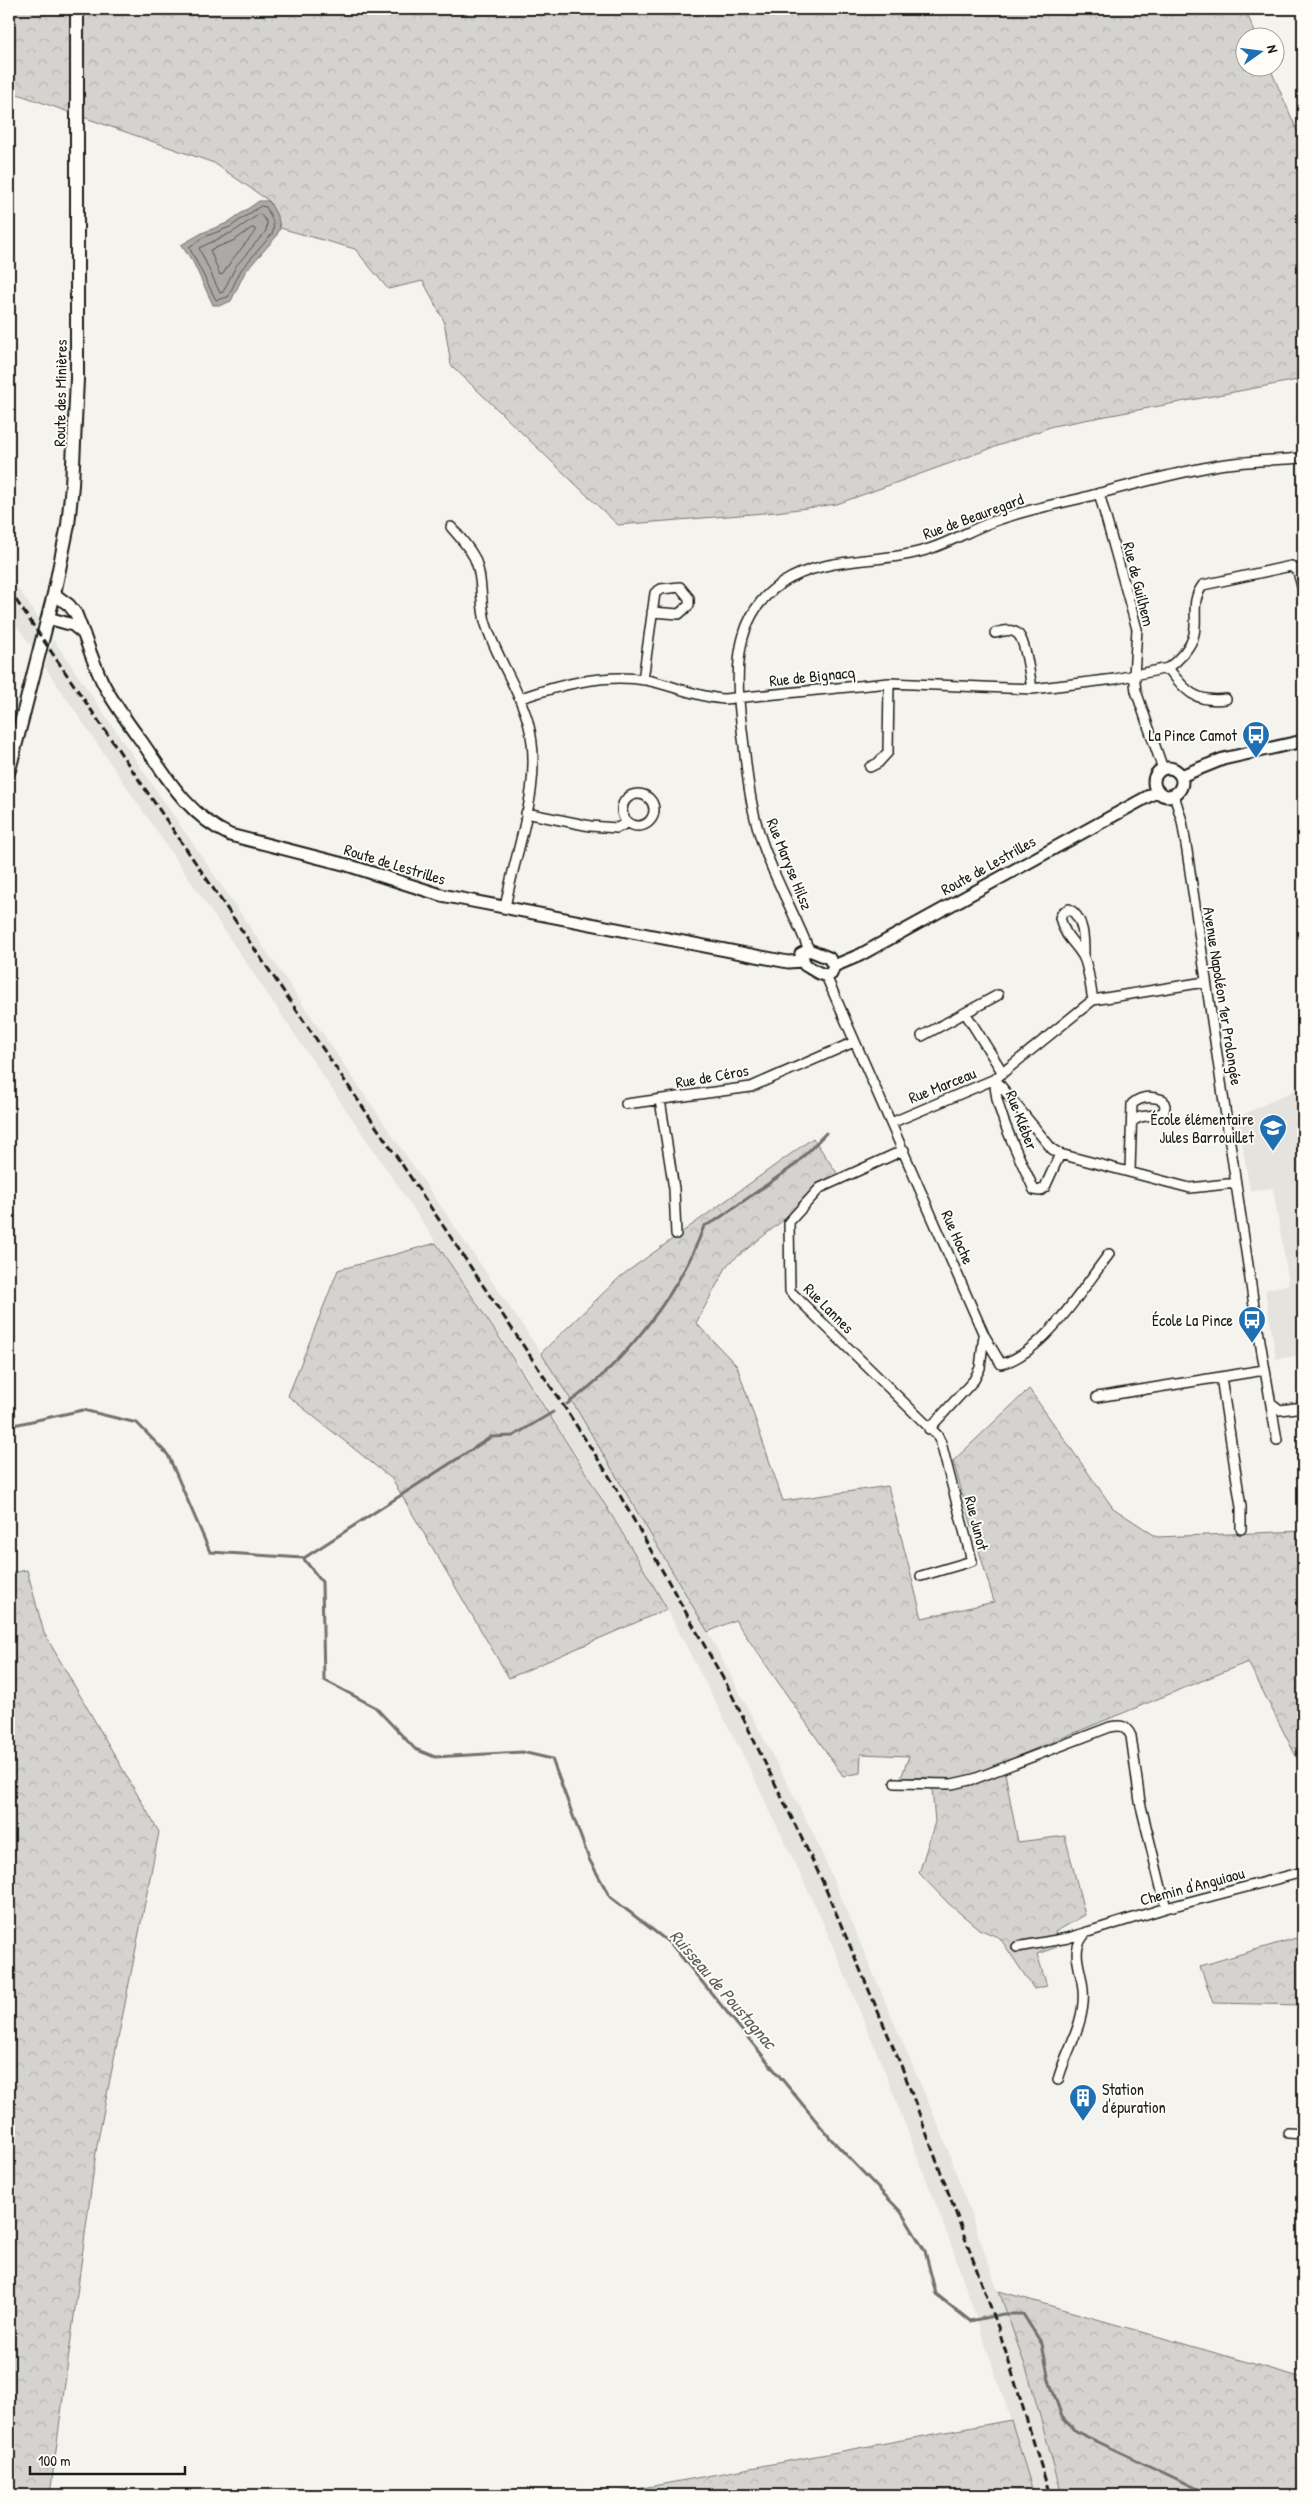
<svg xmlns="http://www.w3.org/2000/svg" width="1312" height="2504" viewBox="0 0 1312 2504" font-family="'Patrick Hand',sans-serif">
<defs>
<pattern id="forest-crowns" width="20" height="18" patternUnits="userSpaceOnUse" patternTransform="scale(1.25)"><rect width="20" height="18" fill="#d4d3cf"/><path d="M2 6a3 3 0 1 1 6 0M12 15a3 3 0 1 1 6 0" fill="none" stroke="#b5b5b1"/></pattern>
</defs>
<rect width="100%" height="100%" fill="#f4f3ee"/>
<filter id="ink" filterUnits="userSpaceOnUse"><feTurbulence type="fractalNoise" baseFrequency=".02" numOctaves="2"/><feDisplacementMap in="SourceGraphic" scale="10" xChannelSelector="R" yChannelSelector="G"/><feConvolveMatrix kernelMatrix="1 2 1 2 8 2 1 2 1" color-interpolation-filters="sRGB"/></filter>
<g filter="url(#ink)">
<path fill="#e4e3de" d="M 9,575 L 41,622 L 34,650 L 9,615 Z
M 53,639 L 541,1353 L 576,1408 L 708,1632 L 814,1835 L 944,2139 L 1029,2377 L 1062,2495 L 1034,2495 L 1011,2420 L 950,2241 L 883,2067 L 822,1920 L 746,1761 L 667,1609 L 605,1502 L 521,1367 L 45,667 Z
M 1295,1090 L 1303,1091 L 1303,1355 L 1276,1359 L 1265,1290 L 1289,1284 L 1273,1188 L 1250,1191 L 1238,1117 Z"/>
<path fill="url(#forest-crowns)" stroke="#787876" d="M 9,9 L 1245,9 L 1257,37 L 1244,38 L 1244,68 L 1270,68 L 1303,144 L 1303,379 L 1053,426 L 837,504 L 776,512 L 618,525 L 451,365 L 444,321 L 423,281 L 388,289 L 355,249 L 280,228 L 278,218 L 269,201 L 214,163 L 9,91 Z
M 813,1138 L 839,1176 L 728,1264 L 696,1323 L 737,1366 L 783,1501 L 888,1486 L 922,1618 L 994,1602 L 953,1461 L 1029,1389 L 1113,1508 L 1157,1537 L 1303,1531 L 1303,1770 L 1248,1662 L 1003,1762 L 1018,1842 L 1065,1836 L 1085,1915 L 1055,1932 L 1057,1947 L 1037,1954 L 1047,1986 L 1034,1989 L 1000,1938 L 979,1929 L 949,1904 L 919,1873 L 935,1822 L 931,1777 L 901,1778 L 909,1756 L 861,1754 L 860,1773 L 843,1776 L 735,1620 L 708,1632 L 576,1408 L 541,1353 L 621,1276 Z
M 436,1243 C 518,1363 595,1484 667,1609 L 509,1678 L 392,1479 L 288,1396 L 338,1270 Z
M 27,1570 L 44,1633 L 159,1832 L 97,2145 L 50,2495 L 9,2495 L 9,1573 Z
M 1303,1936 L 1303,2005 L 1213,2003 L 1200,1966 Z
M 999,2291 L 1303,2378 L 1303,2495 L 1062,2495 L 1029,2377 Z
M 1011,2420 L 1034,2495 L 604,2495 Z"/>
<path fill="#abaaa6" stroke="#72716f" d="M 259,201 L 269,201 L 278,218 L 280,228 L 276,237 L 245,272 L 231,301 L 222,305 L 213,305 L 193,262 L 181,245 L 202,233 L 227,223 Z"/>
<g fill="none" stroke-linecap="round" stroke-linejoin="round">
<path stroke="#555553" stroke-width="1" d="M 261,206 L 266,207 C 271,217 276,224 272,234 L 241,270 L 228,297 L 216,300 L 189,247 L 204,237 L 230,227 Z
M 260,214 L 267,222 L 266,231 L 236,266 L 223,292 L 220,293 L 199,248 L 233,232 Z
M 252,228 L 255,229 L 255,232 L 231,261 L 223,274 L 220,275 L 210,250 L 235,240 Z"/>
<path stroke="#72716f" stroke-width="3" d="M 567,1404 C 624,1364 681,1291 704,1226 L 715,1221 L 795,1165 L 826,1133
M 9,1426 L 83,1410 L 137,1423 L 168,1455 L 210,1552 L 303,1558 L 322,1582 L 324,1680 L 375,1707 L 415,1749 L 435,1757 L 522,1752 L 552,1759 L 589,1859 L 610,1897 L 671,1944 L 831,2139 L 901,2212 L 925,2251 L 936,2294 L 970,2321 L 1003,2314 L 1023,2314 L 1042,2344 L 1049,2380 L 1062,2417 L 1075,2431 L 1211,2495
M 304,1558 L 491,1437 L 513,1436 L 553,1412"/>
<defs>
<path id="minor" d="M 1099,493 L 1137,629 L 1134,675 L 1136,691 L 1163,769
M 451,527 C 459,536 468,546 474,557 C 483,576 480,601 485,621 C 495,656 518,686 528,722 C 545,783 515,849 505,908
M 995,633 C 1003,631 1011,628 1018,634 C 1026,642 1030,677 1032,689
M 1168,668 C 1185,691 1196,703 1226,699
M 643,680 L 655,593 L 661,589 L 680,587 L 689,598 L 689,605 L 679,614 L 652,612
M 521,698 C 560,685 603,673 646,680 C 672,685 697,697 724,699 L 889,683 L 1032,689 L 1115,679 L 1168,668 C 1178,661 1192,646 1194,634 C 1198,615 1190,602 1203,585 L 1291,566 L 1298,572 L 1303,590
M 870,767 L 878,763 L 888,752 L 889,683
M622 810a16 16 0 1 1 32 0a16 16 0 1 1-32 0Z
M 1174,795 L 1182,821 L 1187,851 L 1254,1306 L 1277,1440
M 526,813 L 590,826 L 617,828 L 627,823
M 809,950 C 793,910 770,871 758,829 C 750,802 747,774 744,746 C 737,690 726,619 782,583 C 826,554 884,565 932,548 C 952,541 971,530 992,522 C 1021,511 1053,505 1082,498 C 1127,486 1173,473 1219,465 C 1247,461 1275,460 1303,458
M 1084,958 C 1084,942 1085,918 1069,909 L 1063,912 L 1060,918 C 1066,939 1073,940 1083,956 C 1089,967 1090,986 1093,1000
M 826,976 L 984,1335 L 1001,1364 C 1044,1353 1082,1289 1109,1254
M 966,1014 L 1003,1073
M 922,1036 L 998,995
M 660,1100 L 674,1189 L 676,1234
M 626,1104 L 751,1087 L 854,1042
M 891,1123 L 995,1079 L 1093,1000 L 1205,982
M 904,1150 L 820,1188 L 789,1222 L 790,1291 L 937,1435 L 941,1443 L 972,1561 L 921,1576
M 1060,1154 L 1045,1187 L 1040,1191 L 1034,1190 C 1022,1161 993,1109 995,1079 L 1052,1149 L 1060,1154 L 1190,1188 L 1236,1183
M 1130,1171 L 1132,1104 C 1141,1096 1152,1096 1163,1100 L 1165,1106 L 1164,1112 C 1152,1118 1141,1113 1132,1122
M 1221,1377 L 1241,1507 L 1241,1529
M 1097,1397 L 1264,1370
M 1271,1403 L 1280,1410 L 1303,1407
M 929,1429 L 974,1380 L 980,1368 L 984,1335
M 895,1783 L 952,1784 L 974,1779 L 1110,1727 C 1121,1725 1126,1725 1131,1736 L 1140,1802 L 1166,1908
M 1017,1947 L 1068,1938 L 1166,1908 L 1303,1872
M 1058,2080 C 1066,2050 1086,2023 1083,1990 C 1082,1968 1068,1950 1087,1932
M 1288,2133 L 1303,2134"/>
<path id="tertiary" d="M 54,594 L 69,605 L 76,614 C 85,636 92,660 102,681 C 113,703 128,723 142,742 C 167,778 189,816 230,835 L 347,865 L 441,895 L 788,962 L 802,961
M 48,618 L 73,625 L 84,634
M1154 782a14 14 0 1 1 28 0a14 14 0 1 1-28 0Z
M 1181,776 L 1223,759 L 1303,741
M 809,950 L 829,958 L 834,966 L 831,974 C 822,978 813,969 805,965 L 801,954 Z
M 834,966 L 860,955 L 1158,791"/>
<path id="secondary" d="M 9,770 L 54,594 L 68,525 L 72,485 L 77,379 L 77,9"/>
</defs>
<use href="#minor" stroke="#1c1c1c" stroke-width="12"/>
<use href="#tertiary" stroke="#1c1c1c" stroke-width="15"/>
<use href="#secondary" stroke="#1c1c1c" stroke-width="16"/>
<use href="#minor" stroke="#fdfcf7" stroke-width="9"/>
<use href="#tertiary" stroke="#fdfcf7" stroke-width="11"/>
<use href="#secondary" stroke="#fdfcf7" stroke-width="12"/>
<path stroke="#1c1c1c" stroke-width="3" stroke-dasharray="8 4" stroke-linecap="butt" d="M 9,590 L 401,1163 L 567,1411 L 609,1476 L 729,1689 L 821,1878 L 903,2070 L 998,2327 L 1050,2495"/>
</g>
</g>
<defs>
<symbol id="bus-pin" viewBox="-11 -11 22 30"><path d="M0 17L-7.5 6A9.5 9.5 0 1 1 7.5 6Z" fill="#1f6fb2" stroke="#fdfcf7"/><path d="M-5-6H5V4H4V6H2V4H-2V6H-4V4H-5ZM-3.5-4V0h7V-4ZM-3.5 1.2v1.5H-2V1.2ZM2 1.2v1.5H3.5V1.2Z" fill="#fff"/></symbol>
<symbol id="school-pin" viewBox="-11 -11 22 30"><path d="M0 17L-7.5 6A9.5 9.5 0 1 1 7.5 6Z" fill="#1f6fb2" stroke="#fdfcf7"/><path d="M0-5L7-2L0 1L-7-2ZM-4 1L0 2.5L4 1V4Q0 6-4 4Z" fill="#fff"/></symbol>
<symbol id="building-pin" viewBox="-11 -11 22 30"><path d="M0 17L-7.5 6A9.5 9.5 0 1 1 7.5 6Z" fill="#1f6fb2" stroke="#fdfcf7"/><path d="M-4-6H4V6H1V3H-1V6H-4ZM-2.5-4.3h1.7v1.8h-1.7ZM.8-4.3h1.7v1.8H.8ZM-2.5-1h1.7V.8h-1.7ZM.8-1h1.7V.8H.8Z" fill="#fff"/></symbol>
</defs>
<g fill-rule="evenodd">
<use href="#bus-pin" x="1240" y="719" width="32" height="43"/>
<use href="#school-pin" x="1257" y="1112" width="32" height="43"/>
<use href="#bus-pin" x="1236" y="1304" width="32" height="43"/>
<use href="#building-pin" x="1067" y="2082" width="32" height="43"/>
</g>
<g text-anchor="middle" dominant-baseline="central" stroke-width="4" stroke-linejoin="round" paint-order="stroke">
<g font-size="16" fill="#1c1c1c" stroke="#fdfcf7">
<text transform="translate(60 393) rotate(-89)">Route des Minières</text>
<text transform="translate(973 516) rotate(-20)">Rue de Beauregard</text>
<text transform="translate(1139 584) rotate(76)">Rue de Guilhem</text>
<text transform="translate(812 676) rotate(-6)">Rue de Bignacq</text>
<text transform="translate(395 864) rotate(17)">Route de Lestrilles</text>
<text transform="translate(790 864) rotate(68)">Rue Maryse Hilsz</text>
<text transform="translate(988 865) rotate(-29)">Route de Lestrilles</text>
<text transform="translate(1223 996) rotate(81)">Avenue Napoléon 1er Prolongée</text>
<text transform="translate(712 1076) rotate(-10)">Rue de Céros</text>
<text transform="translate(942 1085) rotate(-22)">Rue Marceau</text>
<text transform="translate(1022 1120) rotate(69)">Rue Kléber</text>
<text transform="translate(958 1237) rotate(66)">Rue Hoche</text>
<text transform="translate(829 1308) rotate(45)">Rue Lannes</text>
<text transform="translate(977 1523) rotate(76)">Rue Junot</text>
<text transform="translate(1192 1886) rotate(-15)">Chemin d'Anguiaou</text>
</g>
<g font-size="16" fill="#1c1c1c" stroke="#fdfcf7" text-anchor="end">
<text x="1237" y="735">La Pince Camot</text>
<text x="1254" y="1119">École élémentaire<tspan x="1254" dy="18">Jules Barrouillet</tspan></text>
<text x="1233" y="1320">École La Pince</text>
<text x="1102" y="2089" text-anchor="start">Station<tspan x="1102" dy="18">d'épuration</tspan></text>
</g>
<g font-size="18" font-style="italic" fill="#5c5c5a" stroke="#fdfcf7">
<text transform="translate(723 1989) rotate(49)">Ruisseau de Poustagnac</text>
</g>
</g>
<rect width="1312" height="2504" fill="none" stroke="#fdfcf7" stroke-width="30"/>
<rect x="15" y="15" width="1282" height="2474" fill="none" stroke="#1c1c1c" stroke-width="2" filter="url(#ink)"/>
<g transform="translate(1260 52) rotate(76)"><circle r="24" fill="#fdfcf7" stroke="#a3a29f"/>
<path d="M0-4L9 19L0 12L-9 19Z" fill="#1f6fb2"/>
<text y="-8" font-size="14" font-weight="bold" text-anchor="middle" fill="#1c1c1c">N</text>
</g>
<path d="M30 2466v8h155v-8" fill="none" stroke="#1c1c1c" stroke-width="2.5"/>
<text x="38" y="2466" font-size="15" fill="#1c1c1c" stroke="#fdfcf7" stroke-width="4" paint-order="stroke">100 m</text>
</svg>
